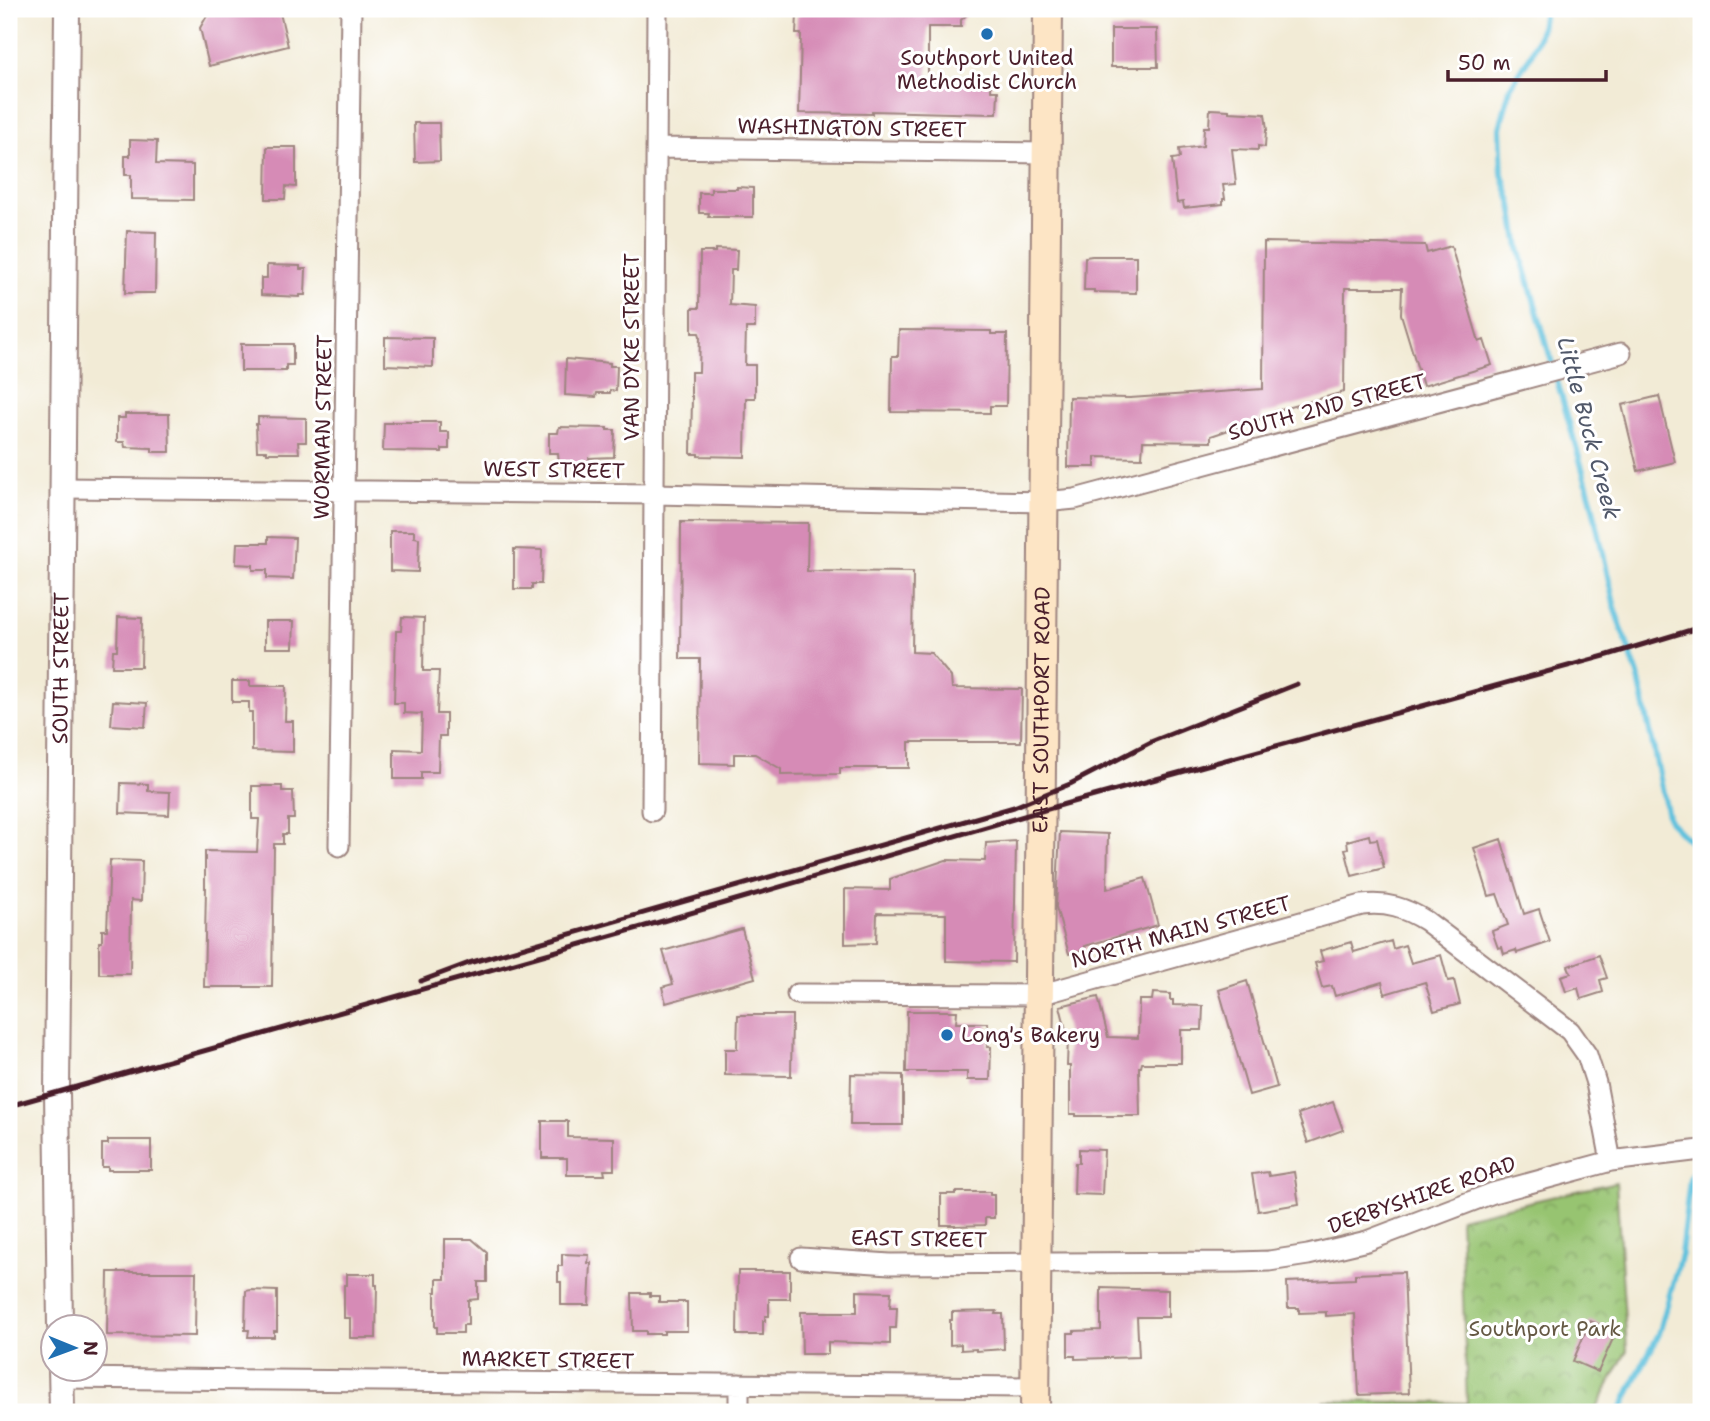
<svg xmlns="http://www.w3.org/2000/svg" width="1710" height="1421" viewBox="0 0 1710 1421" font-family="'Shantell Sans',sans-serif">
<defs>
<pattern id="park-crowns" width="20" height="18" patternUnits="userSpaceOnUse" patternTransform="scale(1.75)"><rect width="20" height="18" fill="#97c471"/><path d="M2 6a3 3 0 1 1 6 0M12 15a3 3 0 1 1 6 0" fill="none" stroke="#7d9f5d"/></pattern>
</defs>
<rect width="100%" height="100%" fill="#fff"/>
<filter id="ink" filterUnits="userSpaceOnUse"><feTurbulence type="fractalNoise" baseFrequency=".0143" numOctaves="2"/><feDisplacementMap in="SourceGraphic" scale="14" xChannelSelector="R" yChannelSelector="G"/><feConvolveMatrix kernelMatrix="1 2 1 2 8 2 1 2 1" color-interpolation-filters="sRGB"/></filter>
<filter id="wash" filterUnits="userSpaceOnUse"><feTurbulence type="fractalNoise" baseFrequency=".00686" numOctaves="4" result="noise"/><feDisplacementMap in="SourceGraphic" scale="28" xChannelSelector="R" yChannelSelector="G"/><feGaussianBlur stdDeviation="1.57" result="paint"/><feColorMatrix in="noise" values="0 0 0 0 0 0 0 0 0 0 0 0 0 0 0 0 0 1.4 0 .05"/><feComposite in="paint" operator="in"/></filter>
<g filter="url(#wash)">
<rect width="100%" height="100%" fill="#f2ebd6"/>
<path fill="url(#park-crowns)" stroke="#70724e" stroke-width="2" d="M 1616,1182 L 1627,1350 L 1595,1412 L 1322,1412 L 1324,1401 L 1467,1403 L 1460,1218 Z"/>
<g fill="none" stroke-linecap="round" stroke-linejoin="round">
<path stroke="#5fc1dd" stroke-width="6" d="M 1544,9 L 1541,29 L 1532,53 L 1510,88 L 1500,128 L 1502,174 L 1512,205 L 1519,248 L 1591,499 L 1616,613 L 1638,675 L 1669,821 L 1686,838 L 1701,847
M 1620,1412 L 1637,1376 L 1659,1334 L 1681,1254 L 1690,1179 L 1701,1154"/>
</g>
<g id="blocks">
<path fill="#d68bb6" d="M 228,9 L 279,9 L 288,46 L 209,66 L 200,28 L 208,14 Z
M 800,9 L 973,9 L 961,20 L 961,27 L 928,27 L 928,81 L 991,82 L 991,91 L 998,91 L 997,113 L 991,113 L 991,114 L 872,111 L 872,114 L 799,113 L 801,34 L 796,34 L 797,15 L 800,15 Z
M 1111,29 L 1157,29 L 1158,67 L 1111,67 Z
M 1210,109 L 1229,110 L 1229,112 L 1265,114 L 1267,130 L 1266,130 L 1265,147 L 1258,146 L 1258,150 L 1232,149 L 1236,184 L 1223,185 L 1225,199 L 1223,199 L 1223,204 L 1184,208 L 1183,202 L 1177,203 L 1172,159 L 1180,158 L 1179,149 L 1203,146 L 1204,127 L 1209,127 Z
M 414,123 L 439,123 L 440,161 L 415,162 Z
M 130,140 L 157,141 L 156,164 L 193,165 L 193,200 L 131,199 L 131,175 L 125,175 L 125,156 L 130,156 Z
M 267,147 L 296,147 L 296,187 L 286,186 L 285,199 L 266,199 Z
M 737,187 L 753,188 L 753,217 L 708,217 L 709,213 L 699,213 L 699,193 L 711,193 L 711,189 L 737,189 Z
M 127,231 L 156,232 L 155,293 L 125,293 Z
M 1264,242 L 1425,245 L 1427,253 L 1451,246 L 1479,342 L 1484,340 L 1492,365 L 1423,386 L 1401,314 L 1402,288 L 1345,288 L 1344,392 L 1261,415 L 1261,419 L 1211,436 L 1211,442 L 1143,441 L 1142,458 L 1095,457 L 1095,467 L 1068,467 L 1069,397 L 1130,398 L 1263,389 Z
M 715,249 L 737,250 L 736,270 L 731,270 L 730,305 L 755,307 L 755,328 L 746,328 L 745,365 L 755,365 L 755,398 L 746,398 L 745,457 L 698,456 L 698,454 L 691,454 L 692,396 L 691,396 L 691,372 L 699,372 L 700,336 L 699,333 L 692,333 L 692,308 L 699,308 L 700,252 L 715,252 Z
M 1092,256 L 1136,256 L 1136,293 L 1094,292 L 1094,290 L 1084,290 L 1085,257 Z
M 267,265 L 300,266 L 300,269 L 306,269 L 305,295 L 300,295 L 300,297 L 261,295 L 261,278 L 267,278 Z
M 899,330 L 991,331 L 991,334 L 1007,334 L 1006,406 L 990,406 L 990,413 L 891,412 L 892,356 L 898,356 Z
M 385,337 L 433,338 L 433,367 L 385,365 Z
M 241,344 L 293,344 L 293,365 L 286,365 L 286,371 L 241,371 Z
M 566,359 L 610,363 L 610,366 L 617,366 L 616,391 L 610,390 L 610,393 L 597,393 L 596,397 L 565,395 Z
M 1659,396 L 1675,462 L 1638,471 L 1622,405 Z
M 125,414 L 169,414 L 170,452 L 152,452 L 152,448 L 125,447 L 124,442 L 117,442 L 117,418 L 125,418 Z
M 258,417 L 306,418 L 306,442 L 298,442 L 299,453 L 267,453 L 267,451 L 257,451 L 256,424 L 258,424 Z
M 392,422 L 440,422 L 440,432 L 449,432 L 449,449 L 442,449 L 442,452 L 383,451 L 384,423 L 392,423 Z
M 559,427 L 607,428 L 607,430 L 615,430 L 614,457 L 589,458 L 589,464 L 559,463 L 558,453 L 549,453 L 549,433 L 558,433 Z
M 681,522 L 808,523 L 807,571 L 913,572 L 912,652 L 931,653 L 951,677 L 952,688 L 1022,689 L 1021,742 L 909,742 L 909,768 L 840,768 L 840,774 L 781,775 L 781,769 L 755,754 L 734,754 L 734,764 L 699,763 L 700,659 L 680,659 Z
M 390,531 L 414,531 L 414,537 L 419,538 L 418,572 L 390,571 Z
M 268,537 L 295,538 L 293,579 L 267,578 L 267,570 L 253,570 L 253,565 L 236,564 L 237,543 L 268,543 Z
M 514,549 L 542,550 L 541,584 L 532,584 L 532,589 L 514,589 Z
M 118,617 L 142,618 L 141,667 L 112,667 L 113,650 L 117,650 Z
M 402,617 L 424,618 L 423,671 L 439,671 L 437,714 L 446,714 L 446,736 L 439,736 L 438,772 L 421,772 L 421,779 L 394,779 L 394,749 L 421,750 L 422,714 L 404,713 L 404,703 L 394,703 L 396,631 L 401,631 Z
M 265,621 L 294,621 L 293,648 L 265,648 Z
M 232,681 L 250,681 L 250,686 L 286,686 L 285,721 L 293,721 L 293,752 L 252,751 L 252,712 L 249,712 L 249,702 L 232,702 Z
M 113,701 L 147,703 L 145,727 L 111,725 Z
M 121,783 L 148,784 L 148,791 L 170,792 L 169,815 L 120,813 Z
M 252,786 L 282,786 L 282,791 L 293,791 L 294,819 L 288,819 L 288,834 L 283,834 L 283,844 L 274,844 L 272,987 L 204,987 L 206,888 L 205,888 L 205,851 L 257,852 L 259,819 L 252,819 Z
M 1060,832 L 1108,834 L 1107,889 L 1145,878 L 1158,925 L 1085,946 L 1085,949 L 1069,954 L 1056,907 Z
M 1369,835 L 1370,840 L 1377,839 L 1384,868 L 1352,876 L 1345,849 L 1348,848 L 1347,841 Z
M 1501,839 L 1524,914 L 1539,909 L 1550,942 L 1517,953 L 1516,950 L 1504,954 L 1502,947 L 1498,948 L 1492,931 L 1508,925 L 1497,894 L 1489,896 L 1474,848 Z
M 1016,841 L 1014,962 L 946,961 L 946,914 L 877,913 L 876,943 L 845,944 L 845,889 L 890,890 L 890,879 L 946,860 L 985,861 L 986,843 Z
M 110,860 L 142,861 L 141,901 L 131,900 L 130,974 L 99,974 L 99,942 L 102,942 L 102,930 L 107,930 Z
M 742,929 L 755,978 L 666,1003 L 662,987 L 673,984 L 663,951 Z
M 1391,941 L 1393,949 L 1405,945 L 1411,963 L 1441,955 L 1448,981 L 1454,980 L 1460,1004 L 1434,1011 L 1425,982 L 1385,994 L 1382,982 L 1335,996 L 1332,986 L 1322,988 L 1315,963 L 1323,961 L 1320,951 L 1351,942 L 1354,952 Z
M 1599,955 L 1607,978 L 1600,980 L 1603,992 L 1581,999 L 1578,988 L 1566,992 L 1561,976 L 1571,973 L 1568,966 Z
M 1247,981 L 1277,1087 L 1249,1095 L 1219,990 Z
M 1153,993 L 1170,994 L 1170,1000 L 1173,1000 L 1173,1005 L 1203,1006 L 1202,1030 L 1181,1030 L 1181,1063 L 1142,1063 L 1141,1067 L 1139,1067 L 1140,1116 L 1076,1116 L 1076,1114 L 1070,1114 L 1070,1066 L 1067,1066 L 1068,1038 L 1060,1006 L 1098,997 L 1108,1037 L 1138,1038 L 1139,1000 L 1152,1000 Z
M 907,1011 L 957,1011 L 956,1023 L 988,1023 L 987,1047 L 991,1047 L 990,1080 L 967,1080 L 967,1072 L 906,1072 Z
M 738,1015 L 792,1015 L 791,1076 L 725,1075 L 725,1049 L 737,1049 Z
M 851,1074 L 903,1075 L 903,1125 L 850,1125 Z
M 1333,1102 L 1343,1130 L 1308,1143 L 1298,1114 Z
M 542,1121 L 568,1121 L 568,1137 L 614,1138 L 614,1170 L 604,1170 L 605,1175 L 567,1175 L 567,1158 L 542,1158 Z
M 108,1140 L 151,1140 L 151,1170 L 108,1170 L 108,1167 L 102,1167 L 102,1144 L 108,1144 Z
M 1079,1149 L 1104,1150 L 1102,1195 L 1074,1194 L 1075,1163 L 1079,1163 Z
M 1268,1172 L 1269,1176 L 1294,1172 L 1299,1204 L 1258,1211 L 1252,1174 Z
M 955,1192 L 990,1192 L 990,1195 L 994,1195 L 994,1218 L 985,1218 L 985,1225 L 955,1226 L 955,1225 L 941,1225 L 941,1194 L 955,1194 Z
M 445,1239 L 472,1239 L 487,1252 L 487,1282 L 478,1282 L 478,1299 L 468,1300 L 468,1325 L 463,1325 L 463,1333 L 437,1333 L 437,1327 L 435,1327 L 435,1292 L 437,1292 L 437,1279 L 445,1279 Z
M 562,1254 L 589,1255 L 588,1263 L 591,1263 L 589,1305 L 561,1305 L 561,1282 L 558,1282 L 558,1266 L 562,1266 Z
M 738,1271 L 790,1271 L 790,1299 L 769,1299 L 769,1316 L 765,1316 L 765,1321 L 763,1321 L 763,1335 L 737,1335 Z
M 108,1272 L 196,1272 L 195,1336 L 107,1335 Z
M 1404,1272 L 1409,1393 L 1359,1395 L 1355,1314 L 1326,1316 L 1326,1312 L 1299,1313 L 1299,1308 L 1288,1308 L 1287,1282 L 1355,1279 L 1355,1274 Z
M 347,1274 L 375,1274 L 375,1285 L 377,1285 L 376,1338 L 350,1338 L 350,1318 L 344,1318 L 344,1285 L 347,1285 Z
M 1101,1288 L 1168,1290 L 1168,1317 L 1137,1317 L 1139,1357 L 1075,1359 L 1075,1356 L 1068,1356 L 1068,1333 L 1074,1333 L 1074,1331 L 1101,1330 Z
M 250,1290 L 277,1291 L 277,1331 L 274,1331 L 274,1337 L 248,1337 L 249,1330 L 245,1330 L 246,1291 Z
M 857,1291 L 891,1292 L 890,1307 L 897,1307 L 896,1328 L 890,1328 L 890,1344 L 828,1342 L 828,1354 L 802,1354 L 801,1312 L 857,1312 Z
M 632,1293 L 650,1293 L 650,1296 L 659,1296 L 659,1302 L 687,1302 L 687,1331 L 664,1331 L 664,1334 L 646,1334 L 646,1331 L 633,1331 Z
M 997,1311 L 996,1314 L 1003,1314 L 1004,1349 L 976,1351 L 976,1349 L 961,1350 L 961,1344 L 950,1345 L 950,1320 L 952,1320 L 952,1312 Z
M 1590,1321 L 1616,1332 L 1598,1372 L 1573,1361 Z"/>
</g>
</g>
<g filter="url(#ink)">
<use href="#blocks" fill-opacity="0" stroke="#9e8580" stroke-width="2"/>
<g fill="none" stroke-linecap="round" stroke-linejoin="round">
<defs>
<path id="minor" d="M 656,148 L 1047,153
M 63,488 L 654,494 L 1044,502 L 1075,499 L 1621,353
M 652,811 L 657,9
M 339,846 L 351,9
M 797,994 L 1039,995 L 1362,905 C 1387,902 1405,908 1426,921 L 1570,1031 L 1587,1055 L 1596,1083 L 1611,1161
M 801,1258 L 890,1264 L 1238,1262 L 1269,1261 L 1308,1255 L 1367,1241 L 1493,1193 L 1611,1161 L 1701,1150
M 61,1378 L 1034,1387
M 739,1384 L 739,1412"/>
<g id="tertiary">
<path id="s1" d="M 60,1326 L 57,1092 L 67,9"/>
<path d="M 61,1368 L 62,1412"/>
</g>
<g id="secondary">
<path id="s2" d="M 1035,1412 L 1048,9"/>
</g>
</defs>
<use href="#minor" stroke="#9e8580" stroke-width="23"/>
<use href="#tertiary" stroke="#9e8580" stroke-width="28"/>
<use href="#secondary" stroke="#9e8580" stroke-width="32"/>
<use href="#minor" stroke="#fff" stroke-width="19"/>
<use href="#tertiary" stroke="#fff" stroke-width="24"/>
<use href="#secondary" stroke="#fde5c5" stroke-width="28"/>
<path stroke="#4a1f2b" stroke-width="5" d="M 421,981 L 469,963 L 1014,807 L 1070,784 L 1153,741 L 1297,684
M 9,1106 L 656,923 L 1065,804 L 1608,655 L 1701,627"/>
</g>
</g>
<g fill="#1f6fb2" stroke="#fff" stroke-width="2.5">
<circle cx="987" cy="34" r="7"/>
<circle cx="947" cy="1035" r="7"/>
</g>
<g text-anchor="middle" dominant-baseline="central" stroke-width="6" stroke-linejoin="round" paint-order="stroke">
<g font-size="21" fill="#4a1f2b" stroke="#fff">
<text x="987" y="58">Southport United<tspan x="987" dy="24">Methodist Church</tspan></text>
<text x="961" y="1035" text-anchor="start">Long's Bakery</text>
</g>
<g font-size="21" fill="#4a1f2b" stroke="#fff">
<text transform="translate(852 128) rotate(1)">WASHINGTON STREET</text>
<text transform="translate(632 347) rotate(-90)">VAN DYKE STREET</text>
<text transform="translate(1327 407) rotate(-15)">SOUTH 2ND STREET</text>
<text transform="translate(323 427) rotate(-89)">WORMAN STREET</text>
<text transform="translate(554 470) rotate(1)">WEST STREET</text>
<text stroke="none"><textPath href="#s1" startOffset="658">SOUTH STREET</textPath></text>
<text stroke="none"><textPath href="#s2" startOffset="702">EAST SOUTHPORT ROAD</textPath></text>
<text transform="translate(1181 932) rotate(-15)">NORTH MAIN STREET</text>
<text transform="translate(1422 1195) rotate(-19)">DERBYSHIRE ROAD</text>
<text transform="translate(919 1239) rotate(1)">EAST STREET</text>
<text transform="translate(548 1360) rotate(1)">MARKET STREET</text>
</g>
<g font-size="21" fill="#655944" stroke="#fff">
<text x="1545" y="1329">Southport Park</text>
</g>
<g font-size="23" font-style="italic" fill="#515869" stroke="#fff">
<text transform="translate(1589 428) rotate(75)">Little Buck Creek</text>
</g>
</g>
<rect width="1710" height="1421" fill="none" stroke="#fff" stroke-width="35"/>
<g transform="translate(74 1348) rotate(91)"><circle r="33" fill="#ffffff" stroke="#b7a5aa" stroke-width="2"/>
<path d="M0-5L12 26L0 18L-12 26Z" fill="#1f6fb2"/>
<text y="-10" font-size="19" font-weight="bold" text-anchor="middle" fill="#4a1f2b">N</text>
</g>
<path d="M1448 70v10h158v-10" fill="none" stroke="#4a1f2b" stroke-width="3.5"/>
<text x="1458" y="70" font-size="21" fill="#4a1f2b" stroke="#ffffff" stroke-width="5" paint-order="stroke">50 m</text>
</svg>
